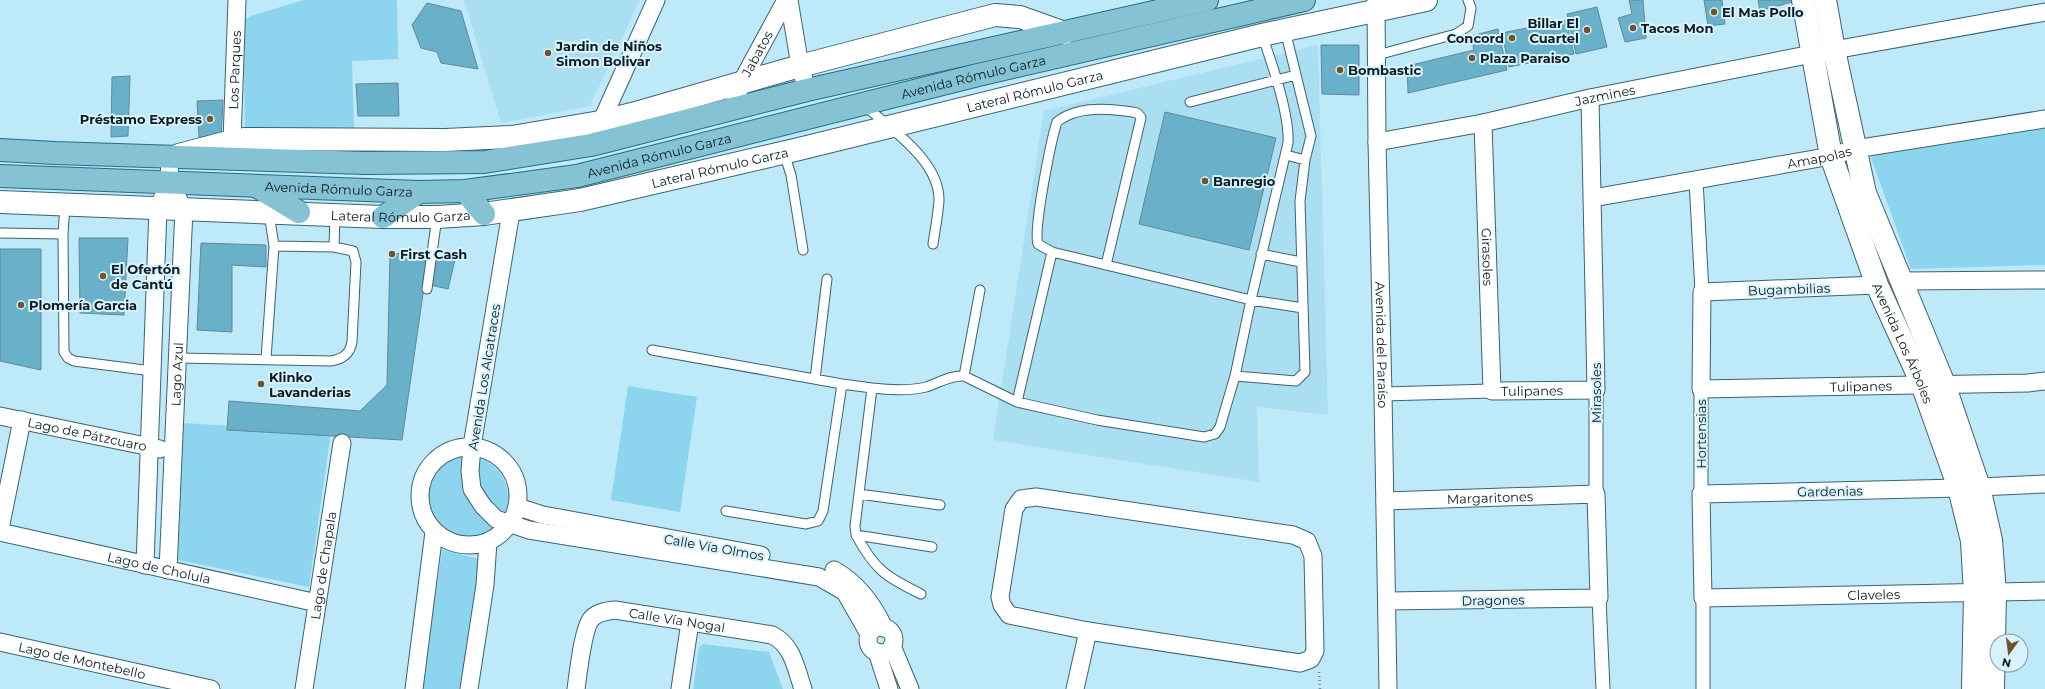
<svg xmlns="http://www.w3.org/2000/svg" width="2045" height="689" viewBox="0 0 2045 689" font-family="Montserrat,sans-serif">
<rect width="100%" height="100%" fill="#bee9f9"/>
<path fill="#aadff1" d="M 464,0 L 640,0 L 590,106 L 501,123 Z
M 1318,45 L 1328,415 L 1257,407 L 1259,482 L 993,440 L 1044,111 Z"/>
<path fill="#8dd5ee" d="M 304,0 L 397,0 L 398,59 L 352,61 L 354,129 L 245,130 L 243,21 L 251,16 Z
M 2045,124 L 2045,265 L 1911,269 L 1870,155 Z
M 628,386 L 697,397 L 680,512 L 611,500 Z
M 183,423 L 331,432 L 309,587 L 178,560 Z
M428 497a40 40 0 1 1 80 0a40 40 0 1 1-80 0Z
M 442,550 L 483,560 L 462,689 L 422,689 Z
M 703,644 L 769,652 L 783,689 L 693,689 L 699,647 Z"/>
<path fill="#68b1c9" stroke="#618998" d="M 1629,0 L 1643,0 L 1646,38 L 1625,42 L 1618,18 L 1632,14 Z
M 1704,0 L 1722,0 L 1725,24 L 1708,26 Z
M 1758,0 L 1792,0 L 1792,2 L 1760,11 Z
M 427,3 L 461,11 L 478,69 L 441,63 L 437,52 L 421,48 L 412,25 Z
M 1597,7 L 1607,47 L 1576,54 L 1567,14 Z
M 1566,20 L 1574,54 L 1509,67 L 1502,33 Z
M 1498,29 L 1507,70 L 1408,93 L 1407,66 L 1474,50 L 1471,36 Z
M 1321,45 L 1359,45 L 1359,95 L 1322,94 Z
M 130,76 L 128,136 L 111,137 L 112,77 Z
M 398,83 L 399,116 L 358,116 L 356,84 Z
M 223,100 L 221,138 L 199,137 L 197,101 Z
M 1165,112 L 1276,138 L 1249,250 L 1139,224 Z
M 79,238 L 128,238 L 124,315 L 80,313 Z
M 201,243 L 266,245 L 266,267 L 232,265 L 232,332 L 197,330 Z
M 0,249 L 41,249 L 41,370 L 0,361 Z
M 429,252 L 402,440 L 227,430 L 229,401 L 360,411 L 387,385 L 390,254 Z
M 437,256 L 455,260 L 448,289 L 430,285 Z"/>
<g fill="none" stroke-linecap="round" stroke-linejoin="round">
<defs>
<path id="service" d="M 1377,55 L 1456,34 L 1468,26 L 1471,8 L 1468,0
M 1190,102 L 1296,75
M 864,105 C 892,130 940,161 939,201 C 938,215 935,230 933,244
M 784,153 L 791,175 L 803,250
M 1286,155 L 1305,160
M 65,205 L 63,234 L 64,352 L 68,358 L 74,361 L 152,371
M 269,213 L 274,246
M 0,233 L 63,234
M 1052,252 L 1017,402 L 1097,420 L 1204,437 L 1215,434 L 1220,427 L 1235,376 L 1251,300 L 1288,143 C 1290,115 1272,63 1262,35
M 1261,254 L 1301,262
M 1106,265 L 1141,118 C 1138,111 1132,112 1125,111 C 1103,108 1075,107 1057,122 C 1051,140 1033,230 1038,244 L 1052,252 L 1251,300 L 1303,308
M 427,289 L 437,217
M 652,350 L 842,384 L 872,388
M 178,358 L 331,361 C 343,359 350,354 352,342 L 356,262 L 353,251 L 334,247
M 266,359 L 274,246 L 334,247 L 335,214
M 964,376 L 980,290
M 1235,376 L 1296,381 L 1305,372 L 1300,201 L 1305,160 L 1311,136 L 1285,30
M 815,379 L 827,279
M 859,494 L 940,505
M 726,511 L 806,524 L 818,521 L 823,511 L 842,384
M 856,535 C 875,570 886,577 921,594
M 932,547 L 856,535 L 855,526 L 872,388 C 889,390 909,391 926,387 C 939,383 950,375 964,376 L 1017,402"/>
<path id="pedestrian" d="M 1696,180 L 1702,292
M 1383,394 L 1492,391
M 1596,494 L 1596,390
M 1701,494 L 1701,389
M 1599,598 L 1603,689
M 1703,598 L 1703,689"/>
<g id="minor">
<path d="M 789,0 L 800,66 L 807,90"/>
<path id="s1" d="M 1376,0 L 1377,142 L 1383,394 L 1388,689"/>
<path id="s2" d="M 732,110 L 742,81 L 786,0"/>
<path id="s3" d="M 1483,123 L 1492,391 L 1596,390 L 1590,98"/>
<path d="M 598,129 L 656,0"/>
<path id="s4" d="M 232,141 L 237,0"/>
<path id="s5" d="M 1377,142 L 1483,123 L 1590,98 L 1812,54 L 2045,12"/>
<path id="s6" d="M 1593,198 L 1831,156 L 1855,149 L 2045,119"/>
<path d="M 511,212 L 472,446 L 470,471 L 472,489 L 483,506 L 496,519 L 529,530 L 819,577 L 845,592 L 869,634"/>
<path d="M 1901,281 L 2045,280"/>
<path id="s7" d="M 1877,285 L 1702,292 L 1701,389 L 2028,383 L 2045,381"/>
<path id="s8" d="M 0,416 L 160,449"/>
<circle cx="469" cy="496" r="49"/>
<path d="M 1979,487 L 2045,484"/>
<path id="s9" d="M 1959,488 L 1701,494 L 1703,598 L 2045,591"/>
<path d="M 1036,497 L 1293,535 L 1307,541 L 1313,556 L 1315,651 L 1311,659 L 1300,663 L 1088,631 L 1009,615 L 1002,605 L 1000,597 L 1014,509 L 1021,499 Z"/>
<path id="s10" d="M 1385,501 L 1596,494 L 1599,598 L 1387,601"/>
<path d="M 518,507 L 543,515 L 761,555"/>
<path d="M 0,529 L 22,420"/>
<path id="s11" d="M 0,532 L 317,603"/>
<path d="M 145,565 L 158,208 L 169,183 L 170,158"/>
<path id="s12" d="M 168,570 L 184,209 L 169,183"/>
<path d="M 834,570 C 857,583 873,604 884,628"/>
<circle cx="881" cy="640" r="13"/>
<path id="s13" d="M 0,642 L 211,689"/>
<path d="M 892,646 L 910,689"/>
<path d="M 877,652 L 889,689"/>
<path id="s14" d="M 304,689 L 342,443"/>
<path d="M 414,689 L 434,532"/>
<path d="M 469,689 L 485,585 L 488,542"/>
<path id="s15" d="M 576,689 C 578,675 583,627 592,618 C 598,612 606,611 615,610 L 772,635 C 793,645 796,669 803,689"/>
<path d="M 680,689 L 690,622"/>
<path d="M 1075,689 L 1088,631"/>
</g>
<g id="tertiary">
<path id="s16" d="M 1803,0 L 1831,156 L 1877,285 L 1922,384 L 1959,488 L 1972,541 L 1975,594 L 1973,689"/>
<path d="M 1825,0 L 1834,50 L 1865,193 L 1944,384 L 1979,487 L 1991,540 L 1995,593 L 1993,689"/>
<path d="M 179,155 L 232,141 L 244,139 L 445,140 L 512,137 L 600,122 L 632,114 L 800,66 L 995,15 L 1020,17 L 1065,33"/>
<path id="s17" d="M 0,202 L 383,217 L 437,217 L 484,214 L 580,200 L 799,149 L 1262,35 L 1426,0"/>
</g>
<g id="primary">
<path d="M 0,150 L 55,153 L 365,163 L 484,162 L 591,145 L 807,90 L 1207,0"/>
<path id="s18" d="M 0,176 L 419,192 L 465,191 L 577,176 L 978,75 L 1304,0"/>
<path d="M 256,186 L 299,212"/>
<path d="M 465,191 L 484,214"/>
<path d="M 383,217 L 419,192"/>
</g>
</defs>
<use href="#service" stroke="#3b6370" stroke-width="11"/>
<use href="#pedestrian" stroke="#3b6370" stroke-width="15"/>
<use href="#minor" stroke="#3b6370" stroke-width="19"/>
<use href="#tertiary" stroke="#3b6370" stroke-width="24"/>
<use href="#primary" stroke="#256d82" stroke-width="24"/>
<path stroke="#6e8d99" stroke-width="2.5" stroke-dasharray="1 3" stroke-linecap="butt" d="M 1319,672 L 1320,689"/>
<use href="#service" stroke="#fff" stroke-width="9"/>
<use href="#pedestrian" stroke="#fff" stroke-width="13"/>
<use href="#minor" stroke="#fff" stroke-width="17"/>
<use href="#tertiary" stroke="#fff" stroke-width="22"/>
<use href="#primary" stroke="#85c2d4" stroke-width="22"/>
</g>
<g fill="#725228" stroke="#d9f3fc" stroke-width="1.5">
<circle cx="1714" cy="12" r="4"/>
<circle cx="1633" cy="28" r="4"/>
<circle cx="1587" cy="30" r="4"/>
<circle cx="1512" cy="38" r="4"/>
<circle cx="548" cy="53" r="4"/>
<circle cx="1472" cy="58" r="4"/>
<circle cx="1340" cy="70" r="4"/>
<circle cx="210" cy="119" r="4"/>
<circle cx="1205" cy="181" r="4"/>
<circle cx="392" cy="254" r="4"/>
<circle cx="103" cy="276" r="4"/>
<circle cx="21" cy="305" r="4"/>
<circle cx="261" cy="384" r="4"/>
</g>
<g text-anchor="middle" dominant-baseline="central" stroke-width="4" stroke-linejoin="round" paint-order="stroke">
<g font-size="13" font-weight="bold" fill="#0a1b21" stroke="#d9f3fc" text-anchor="start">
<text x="1722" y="12">El Mas Pollo</text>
<text x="1579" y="23" text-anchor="end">Billar El<tspan x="1579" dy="15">Cuartel</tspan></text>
<text x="1641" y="28">Tacos Mon</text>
<text x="1504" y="38" text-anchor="end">Concord</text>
<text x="556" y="46">Jardin de Niños<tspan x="556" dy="15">Simon Bolivar</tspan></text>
<text x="1480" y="58">Plaza Paraiso</text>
<text x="1348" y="70">Bombastic</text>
<text x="202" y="119" text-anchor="end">Préstamo Express</text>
<text x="1213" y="181">Banregio</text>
<text x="400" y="254">First Cash</text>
<text x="111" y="269">El Ofertón<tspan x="111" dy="15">de Cantú</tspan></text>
<text x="29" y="305">Plomería Garcia</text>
<text x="269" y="377">Klinko<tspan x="269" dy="15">Lavanderias</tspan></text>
</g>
<g font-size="13" fill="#0a1b21" stroke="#d9f3fc">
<text stroke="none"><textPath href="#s2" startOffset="62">Jabatos</textPath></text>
<text stroke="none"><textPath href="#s4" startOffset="71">Los Parques</textPath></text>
<text stroke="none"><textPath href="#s18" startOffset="987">Avenida Rómulo Garza</textPath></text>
<text stroke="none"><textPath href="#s17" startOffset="1049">Lateral Rómulo Garza</textPath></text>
<text stroke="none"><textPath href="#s5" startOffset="233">Jazmines</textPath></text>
<text stroke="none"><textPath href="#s18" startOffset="663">Avenida Rómulo Garza</textPath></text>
<text stroke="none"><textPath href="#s6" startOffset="230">Amapolas</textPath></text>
<text stroke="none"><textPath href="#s17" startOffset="725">Lateral Rómulo Garza</textPath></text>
<text stroke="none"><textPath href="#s18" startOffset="339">Avenida Rómulo Garza</textPath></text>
<text stroke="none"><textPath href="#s17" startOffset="401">Lateral Rómulo Garza</textPath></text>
<text stroke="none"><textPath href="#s3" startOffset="134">Girasoles</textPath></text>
<text transform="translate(1789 289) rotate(-2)">Bugambilias</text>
<text stroke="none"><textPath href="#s16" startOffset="359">Avenida Los Árboles</textPath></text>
<text stroke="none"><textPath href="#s1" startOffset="345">Avenida del Paraíso</textPath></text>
<text stroke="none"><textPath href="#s12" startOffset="196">Lago Azul</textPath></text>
<text transform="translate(484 377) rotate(-81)">Avenida Los Alcatraces</text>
<text stroke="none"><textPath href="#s7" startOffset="432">Tulipanes</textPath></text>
<text stroke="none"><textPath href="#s3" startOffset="308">Tulipanes</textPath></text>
<text transform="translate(1596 393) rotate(-90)">Mirasoles</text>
<text stroke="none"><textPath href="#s8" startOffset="89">Lago de Pátzcuaro</textPath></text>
<text transform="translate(1701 434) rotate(-90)">Hortensias</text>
<text transform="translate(1830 491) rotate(-1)">Gardenias</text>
<text stroke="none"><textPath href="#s10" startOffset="105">Margaritones</textPath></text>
<text transform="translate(714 547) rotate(10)">Calle Vía Olmos</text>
<text stroke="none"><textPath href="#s14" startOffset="125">Lago de Chapala</textPath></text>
<text stroke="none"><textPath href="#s11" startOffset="163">Lago de Cholula</textPath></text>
<text stroke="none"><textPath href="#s9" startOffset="533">Claveles</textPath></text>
<text transform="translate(1493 600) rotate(-1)">Dragones</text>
<text stroke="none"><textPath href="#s15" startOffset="161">Calle Vía Nogal</textPath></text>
<text stroke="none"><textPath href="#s13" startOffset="84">Lago de Montebello</textPath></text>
</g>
</g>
<g transform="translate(2009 653) rotate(194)"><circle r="19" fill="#d9f3fc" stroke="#869da4"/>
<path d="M0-3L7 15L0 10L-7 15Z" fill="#725228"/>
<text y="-6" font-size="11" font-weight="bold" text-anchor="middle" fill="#0a1b21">N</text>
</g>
</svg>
